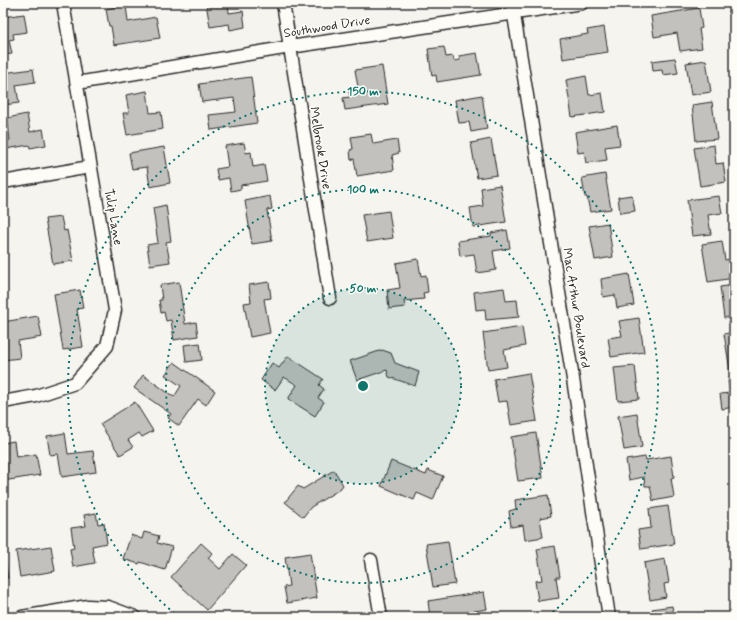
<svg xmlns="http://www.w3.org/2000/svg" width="737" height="620" viewBox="0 0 737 620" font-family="Mynerve,sans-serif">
<rect width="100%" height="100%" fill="#f5f4ef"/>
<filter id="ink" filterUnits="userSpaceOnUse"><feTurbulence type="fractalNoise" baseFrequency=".025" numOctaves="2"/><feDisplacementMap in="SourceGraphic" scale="8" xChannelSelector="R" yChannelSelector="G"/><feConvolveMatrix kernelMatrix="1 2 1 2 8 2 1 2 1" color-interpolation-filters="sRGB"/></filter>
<g filter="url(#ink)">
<path fill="#c2c1be" stroke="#2b2b2b" d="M 206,3 L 228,3 L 229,13 L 243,11 L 245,27 L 230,30 L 229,24 L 210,27 Z
M 331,3 L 362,3 L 332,8 Z
M 126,5 L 128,22 L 156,17 L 160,38 L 114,45 L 111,26 L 109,26 L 106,9 Z
M 699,8 L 702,28 L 699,29 L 702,48 L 680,51 L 677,33 L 654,37 L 651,16 Z
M 24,14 L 27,32 L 13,34 L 14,39 L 9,40 L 12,54 L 3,55 L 3,17 Z
M 604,27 L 608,52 L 563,59 L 560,39 L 588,34 L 587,30 Z
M 444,47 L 446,57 L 453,56 L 454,61 L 460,60 L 459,56 L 477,53 L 481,75 L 437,82 L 436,75 L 432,76 L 428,49 Z
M 675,58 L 678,73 L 663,75 L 662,70 L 653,71 L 652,61 Z
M 706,60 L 711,92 L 691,95 L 686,63 Z
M 382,66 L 388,104 L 345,110 L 343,98 L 350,97 L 348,89 L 358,87 L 355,70 Z
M 33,69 L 35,82 L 16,85 L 19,103 L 3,105 L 3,73 Z
M 586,76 L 589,95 L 602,93 L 605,112 L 572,117 L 566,80 Z
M 251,77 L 257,123 L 211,130 L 209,115 L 236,112 L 234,98 L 202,102 L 199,84 Z
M 147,91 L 150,113 L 161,112 L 163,129 L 127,135 L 123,113 L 129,113 L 126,95 Z
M 482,95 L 487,129 L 471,132 L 469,122 L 459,123 L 455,100 Z
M 712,102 L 717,139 L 696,141 L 692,105 Z
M 27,114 L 30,132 L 43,129 L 46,145 L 30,148 L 29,145 L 6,149 L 5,141 L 10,140 L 7,118 Z
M 617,125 L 620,145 L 605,147 L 607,160 L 586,163 L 584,152 L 578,153 L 575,132 Z
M 371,134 L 373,144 L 397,140 L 399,153 L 392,155 L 394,170 L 357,176 L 354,159 L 351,160 L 350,150 L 353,149 L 351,137 Z
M 491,139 L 497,175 L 477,178 L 471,143 Z
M 244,143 L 246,153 L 251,152 L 253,167 L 264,165 L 267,181 L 241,185 L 241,189 L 231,191 L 229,178 L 218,180 L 216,169 L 228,167 L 225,146 Z
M 714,145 L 716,164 L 723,163 L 726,182 L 700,186 L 694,148 Z
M 164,147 L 170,183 L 150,187 L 147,167 L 132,169 L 129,153 Z
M 605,174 L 611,209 L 590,212 L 587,197 L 585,197 L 582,178 Z
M 500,185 L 506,222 L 473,227 L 470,208 L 483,206 L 481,188 Z
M 632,195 L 635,211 L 620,213 L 618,197 Z
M 270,196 L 272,209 L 267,210 L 272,241 L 252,244 L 245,201 Z
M 719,196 L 722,213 L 708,215 L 711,234 L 692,236 L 687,200 Z
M 166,205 L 171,241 L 166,242 L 170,262 L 150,265 L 147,245 L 158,243 L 153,208 Z
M 389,211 L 393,238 L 367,242 L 362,215 Z
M 61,217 L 64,231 L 67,230 L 73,261 L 53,264 L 45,219 Z
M 608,223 L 613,257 L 595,260 L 589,226 Z
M 507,230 L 510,248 L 493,251 L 496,270 L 477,273 L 474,254 L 460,256 L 458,241 L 491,236 L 491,233 Z
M 722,241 L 725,260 L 734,258 L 734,278 L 708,282 L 702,244 Z
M 418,259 L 421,276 L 426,275 L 428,292 L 423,293 L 424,299 L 404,301 L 405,307 L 389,309 L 387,290 L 400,288 L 396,263 Z
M 629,274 L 634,305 L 617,308 L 615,295 L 603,297 L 601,279 Z
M 179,282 L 185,324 L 196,322 L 198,336 L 174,340 L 171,320 L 166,321 L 164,312 L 161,313 L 159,300 L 162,300 L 160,285 Z
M 269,282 L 271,298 L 264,299 L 270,333 L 250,337 L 244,303 L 251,302 L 249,285 Z
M 734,285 L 734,317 L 724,318 L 720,287 Z
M 504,288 L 506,301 L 517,300 L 519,317 L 486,320 L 485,309 L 476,310 L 474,292 Z
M 80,290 L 83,308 L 77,309 L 83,347 L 63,350 L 54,294 Z
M 38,316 L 42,337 L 18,341 L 20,358 L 3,360 L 3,322 Z
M 639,318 L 644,352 L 611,357 L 608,338 L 622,336 L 619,321 Z
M 522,327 L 525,346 L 504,350 L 507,367 L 488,370 L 483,333 Z
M 734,332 L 734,370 L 730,370 L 724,334 Z
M 200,343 L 202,360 L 186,362 L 184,345 Z
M 382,350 L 391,353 L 395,363 L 419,372 L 415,386 L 389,377 L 387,370 L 357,380 L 350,361 Z
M 288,356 L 323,379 L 319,385 L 324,389 L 318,398 L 324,402 L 315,416 L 288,399 L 297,385 L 284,377 L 275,390 L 261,380 L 272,363 L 279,368 Z
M 174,362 L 215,391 L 206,405 L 198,399 L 179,426 L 168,418 L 171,414 L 134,388 L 143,375 L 174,397 L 181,386 L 165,375 Z
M 635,366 L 639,399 L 618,401 L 614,368 Z
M 529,373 L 537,421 L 511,425 L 507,401 L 498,402 L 494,379 Z
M 734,380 L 734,407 L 722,409 L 720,394 L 730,393 L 728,381 Z
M 135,402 L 153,431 L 142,437 L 139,433 L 128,440 L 133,447 L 120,455 L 100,424 Z
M 637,413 L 642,447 L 624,450 L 618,416 Z
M 65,433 L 68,454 L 93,451 L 96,472 L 62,477 L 58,454 L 50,455 L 47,436 Z
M 536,433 L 543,478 L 518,481 L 511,437 Z
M 14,441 L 16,457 L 36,454 L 40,475 L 3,481 L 3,443 Z
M 671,456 L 674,477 L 671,478 L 674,497 L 653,501 L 650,486 L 645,486 L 644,477 L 629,480 L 626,460 L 645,457 L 646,460 Z
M 391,461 L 426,475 L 428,470 L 443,476 L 433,500 L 417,493 L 414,500 L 381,486 Z
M 334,470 L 343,485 L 340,489 L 311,507 L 303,517 L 285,502 L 298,486 L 303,489 Z
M 548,495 L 551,516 L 540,518 L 543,537 L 525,540 L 523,525 L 511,527 L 509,511 L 516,509 L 515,500 Z
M 668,506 L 674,544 L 641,549 L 638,530 L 651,528 L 649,509 Z
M 96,513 L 98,524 L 104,523 L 107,543 L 92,546 L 95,563 L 73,567 L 70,549 L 74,548 L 71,528 L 86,526 L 84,515 Z
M 144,532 L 159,536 L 157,543 L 172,547 L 165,570 L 140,562 L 139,564 L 123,559 L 131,535 L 142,539 Z
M 448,541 L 455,584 L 433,587 L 426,544 Z
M 201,543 L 212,553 L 208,558 L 220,569 L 233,554 L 246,565 L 207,610 L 171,577 Z
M 51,546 L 55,571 L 20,577 L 16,551 Z
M 555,546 L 560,577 L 556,577 L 559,598 L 538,601 L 535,581 L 542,580 L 537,549 Z
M 3,549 L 8,578 L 3,579 Z
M 310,553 L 317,598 L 287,603 L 284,587 L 289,586 L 285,557 Z
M 665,559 L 669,583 L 664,584 L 666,597 L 650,600 L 644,563 Z
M 484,592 L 487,609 L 451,615 L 451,617 L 430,617 L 428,601 Z
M 672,606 L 674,617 L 654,617 L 652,609 Z"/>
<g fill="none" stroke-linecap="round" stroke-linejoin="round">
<defs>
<path id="minor" d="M 283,3 L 330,298
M 512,3 L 573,379 L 609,617
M 77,83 L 290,47 L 582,3
M 3,182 L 90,167
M 3,402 L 36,396 L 75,383 L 107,346 L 115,310 L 63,3
M 371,560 L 381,617
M 22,617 L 88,606 L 108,607 L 135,617"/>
</defs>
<use href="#minor" stroke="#2b2b2b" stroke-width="15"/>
<use href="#minor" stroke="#fdfcf7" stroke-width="12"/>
</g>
</g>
<circle cx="363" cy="386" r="98" fill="#0f766e" fill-opacity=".12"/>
<g fill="none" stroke="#0f766e" stroke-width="2" stroke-dasharray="2 4">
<circle cx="363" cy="386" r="98"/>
<circle cx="363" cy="386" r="197"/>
<path d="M179 617A295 295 0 1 1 547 617"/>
</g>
<g text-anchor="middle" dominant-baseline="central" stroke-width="3" stroke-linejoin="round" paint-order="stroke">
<g font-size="13" fill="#2b2b2b" stroke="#fdfcf7">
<text transform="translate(327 27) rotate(-9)">Southwood Drive</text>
<text transform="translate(320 148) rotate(81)">Melbrook Drive</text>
<text transform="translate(113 217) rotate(80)">Tulip Lane</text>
<text transform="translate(576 308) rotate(81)">Mac Arthur Boulevard</text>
</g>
</g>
<circle cx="363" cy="386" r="6" fill="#0f766e" stroke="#fdfcf7" stroke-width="2"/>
<g font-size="12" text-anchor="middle" font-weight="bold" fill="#0f766e" stroke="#fdfcf7" stroke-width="3" stroke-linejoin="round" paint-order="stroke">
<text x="363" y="95">150 m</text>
<text x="363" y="193">100 m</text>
<text x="363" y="292">50 m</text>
</g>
<rect width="737" height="620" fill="none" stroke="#fdfcf7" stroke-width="16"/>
<rect x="8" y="8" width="721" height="604" fill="none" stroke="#2b2b2b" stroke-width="1.5" filter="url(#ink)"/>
</svg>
